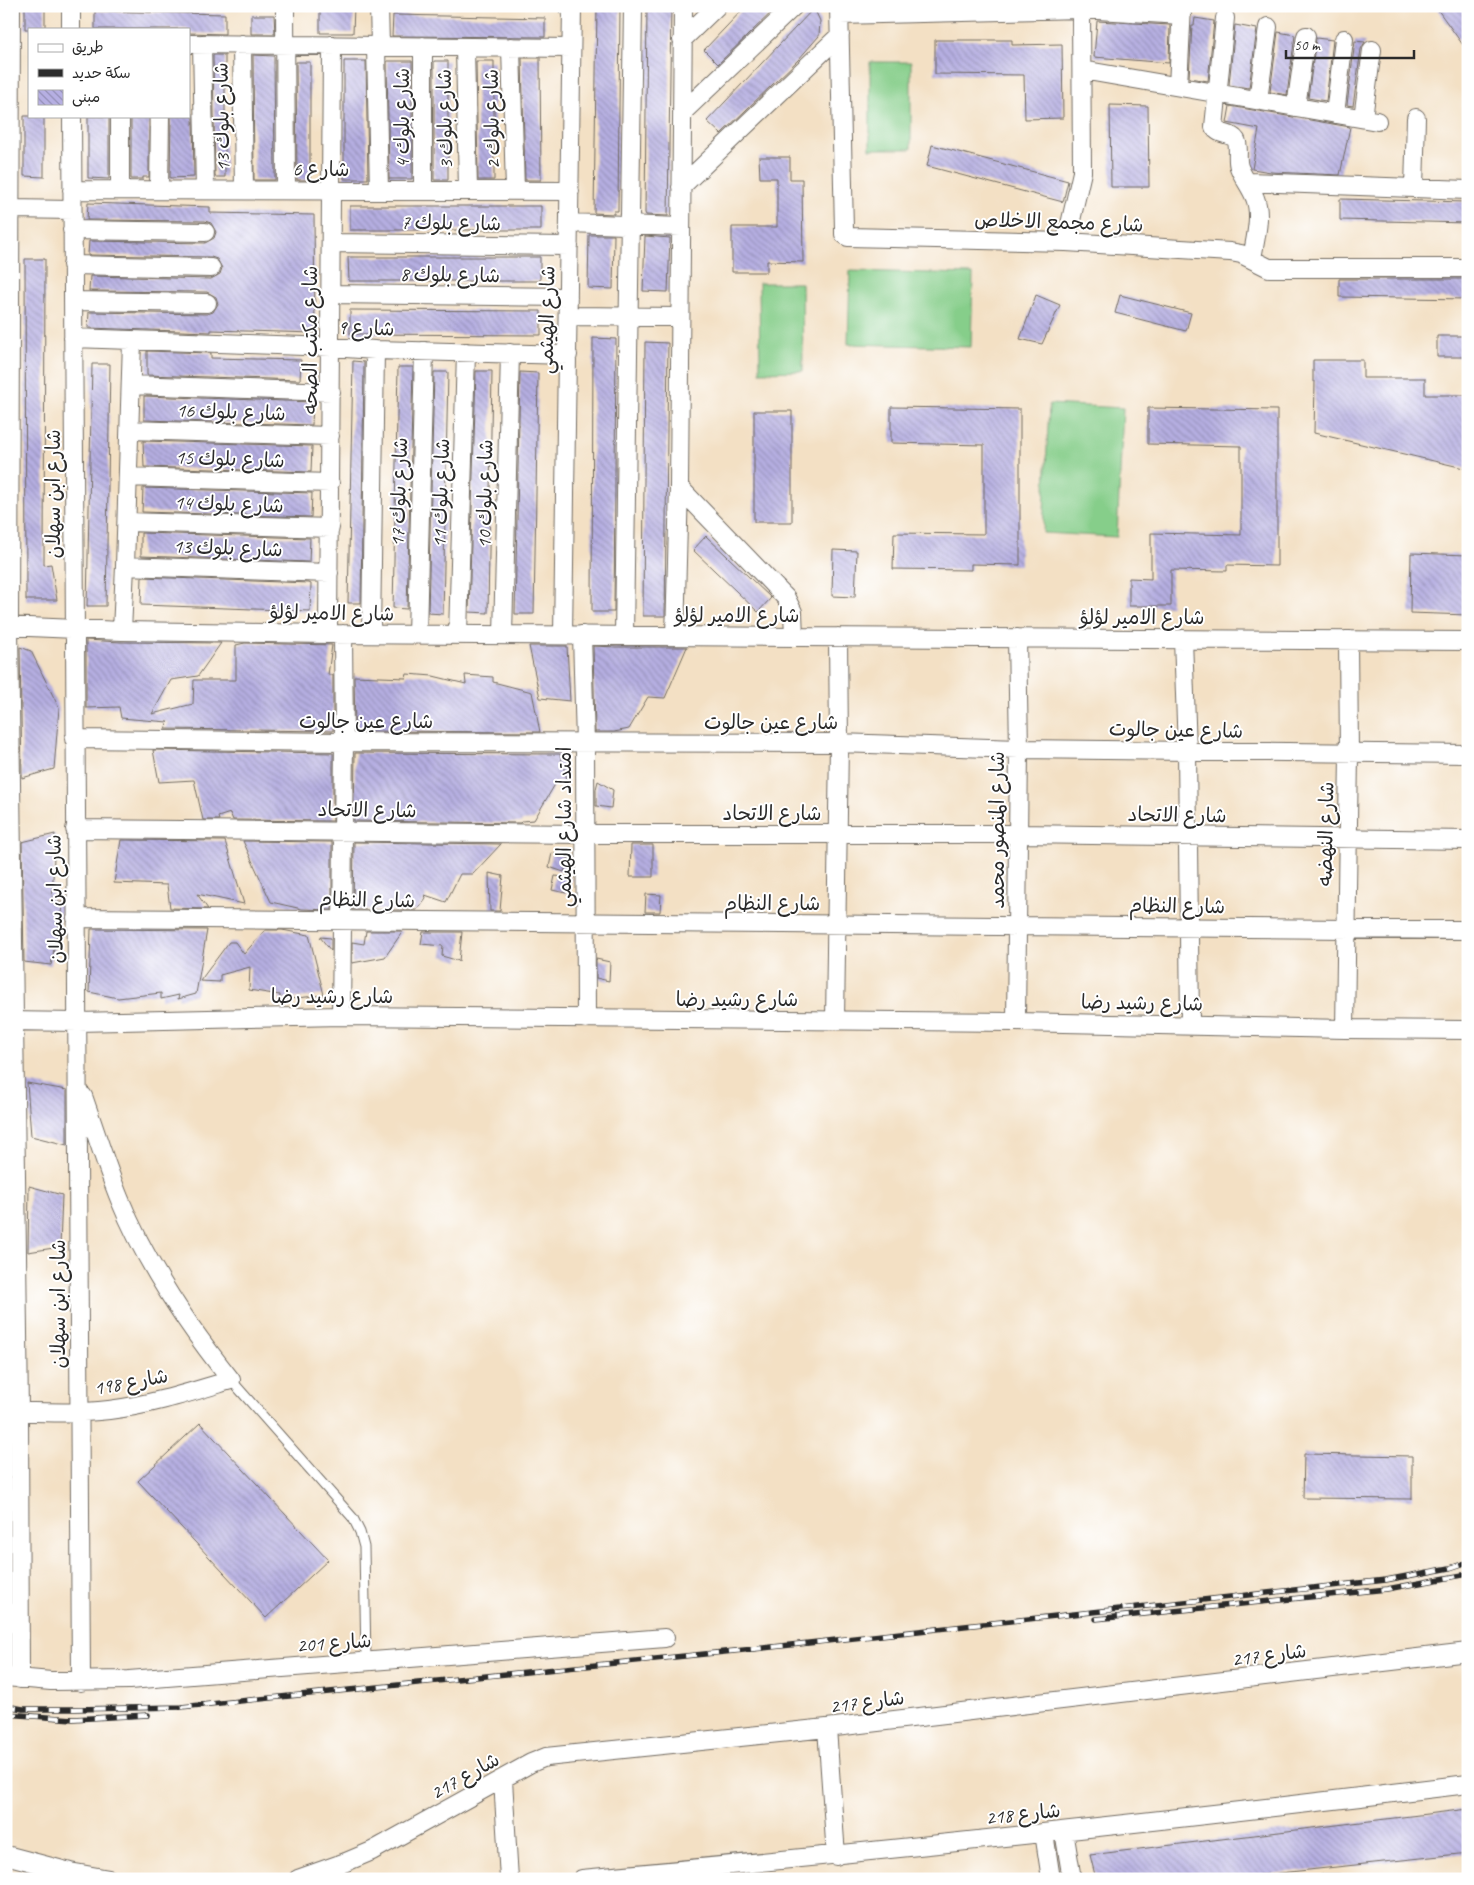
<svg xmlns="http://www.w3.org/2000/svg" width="1474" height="1885" viewBox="0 0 1474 1885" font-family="Caveat,'Playpen Sans Arabic',sans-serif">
<defs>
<pattern id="building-back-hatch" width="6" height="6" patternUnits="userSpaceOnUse" patternTransform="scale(1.25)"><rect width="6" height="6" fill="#b6afe2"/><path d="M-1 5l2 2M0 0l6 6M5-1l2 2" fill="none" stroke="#948fb7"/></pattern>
</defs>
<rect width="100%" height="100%" fill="#fff"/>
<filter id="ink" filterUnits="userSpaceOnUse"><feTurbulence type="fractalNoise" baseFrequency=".02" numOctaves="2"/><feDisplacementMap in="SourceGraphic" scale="10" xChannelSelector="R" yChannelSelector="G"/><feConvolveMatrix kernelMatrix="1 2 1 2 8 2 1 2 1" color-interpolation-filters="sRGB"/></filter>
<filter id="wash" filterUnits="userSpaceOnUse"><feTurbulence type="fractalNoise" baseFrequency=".0096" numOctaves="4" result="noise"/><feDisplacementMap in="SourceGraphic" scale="20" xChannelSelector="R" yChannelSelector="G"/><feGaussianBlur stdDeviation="1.12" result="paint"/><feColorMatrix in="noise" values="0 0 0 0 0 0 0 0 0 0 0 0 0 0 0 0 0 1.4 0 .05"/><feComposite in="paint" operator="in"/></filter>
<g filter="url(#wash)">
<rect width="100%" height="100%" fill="#f3e0c4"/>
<path fill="#86ce8a" stroke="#587c5a" d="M 870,62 L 911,62 L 911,149 L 870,149 Z
M 850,271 L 973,274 L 971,347 L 848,344 Z
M 759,283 L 802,283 L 803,371 L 760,372 Z
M 1049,404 L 1123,408 L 1117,537 L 1043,533 Z"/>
<g id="blocks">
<path fill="url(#building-back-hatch)" d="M 25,6 L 45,6 L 45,29 L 25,29 Z
M 354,6 L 353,33 L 320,33 L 320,7 Z
M 597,6 L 620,6 L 618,211 L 614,211 L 614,214 L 594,213 Z
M 647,6 L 671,6 L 668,216 L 646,215 L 645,213 Z
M 746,6 L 778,6 L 718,64 L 704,50 Z
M 1435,6 L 1468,6 L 1468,52 Z
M 814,8 L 820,21 L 819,36 L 798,60 L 721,134 L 707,121 Z
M 95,11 L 225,14 L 225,34 L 189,33 L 189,29 L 95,29 Z
M 251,15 L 274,15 L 275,34 L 251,34 Z
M 393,15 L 545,18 L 545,37 L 392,36 Z
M 1195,18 L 1214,21 L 1208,81 L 1189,78 L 1192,25 L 1194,25 Z
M 1097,21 L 1170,25 L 1169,63 L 1094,57 Z
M 1235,25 L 1257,29 L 1249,88 L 1229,85 Z
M 1278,32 L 1295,35 L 1287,95 L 1270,92 Z
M 1316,38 L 1333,40 L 1326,101 L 1308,98 Z
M 935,40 L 1012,40 L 1012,45 L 1062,44 L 1063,118 L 1025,119 L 1024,75 L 935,74 Z
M 1355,41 L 1365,42 L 1361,49 L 1353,106 L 1347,105 Z
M 213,55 L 225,55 L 225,177 L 215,177 Z
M 253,55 L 274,56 L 275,180 L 254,180 Z
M 522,58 L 540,58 L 541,180 L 525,180 Z
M 344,61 L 366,61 L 368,179 L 344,179 Z
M 387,61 L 412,61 L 412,179 L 389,179 Z
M 434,61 L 448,61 L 448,180 L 434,180 Z
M 476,61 L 494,61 L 494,180 L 478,180 Z
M 296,62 L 310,62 L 310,180 L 297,180 Z
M 1110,105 L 1148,106 L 1149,187 L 1111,187 Z
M 1230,106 L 1350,127 L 1340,175 L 1271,172 L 1252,169 L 1259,129 L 1227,123 Z
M 24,116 L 44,116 L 44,177 L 24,176 Z
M 88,116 L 109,116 L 109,179 L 88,178 Z
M 131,116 L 149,116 L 149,177 L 143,177 L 143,179 L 131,179 Z
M 171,116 L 193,116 L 194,177 L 170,178 Z
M 932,145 L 1068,181 L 1063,202 L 927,166 Z
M 759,157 L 790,157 L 790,179 L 802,179 L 803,262 L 767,261 L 767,272 L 732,272 L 732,227 L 777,227 L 777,178 L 760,178 Z
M 1340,199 L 1468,202 L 1468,223 L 1340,220 Z
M 88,203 L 210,207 L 210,213 L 314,215 L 315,333 L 211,330 L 211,332 L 88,328 L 89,312 L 207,314 L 213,312 L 218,304 L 216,297 L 207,292 L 89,291 L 90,276 L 211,279 L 220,274 L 222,268 L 217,259 L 211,257 L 88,255 L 89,241 L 205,243 L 214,238 L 216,232 L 211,223 L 205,221 L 87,220 Z
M 350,206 L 541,206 L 541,230 L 350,230 Z
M 589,235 L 614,235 L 613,289 L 588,288 Z
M 645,236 L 670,238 L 668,292 L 643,291 Z
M 348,257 L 540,257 L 540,281 L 349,281 Z
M 25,259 L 45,259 L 44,565 L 51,564 L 57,600 L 26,600 Z
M 1339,279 L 1468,279 L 1468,299 L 1339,297 Z
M 1036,295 L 1060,305 L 1042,344 L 1020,339 Z
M 1120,295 L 1191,313 L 1186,331 L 1115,313 Z
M 350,310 L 541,311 L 541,335 L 350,334 Z
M 1437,336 L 1468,336 L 1468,357 L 1437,357 Z
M 593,338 L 616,339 L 614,612 L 592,612 Z
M 645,342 L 668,343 L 665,616 L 643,616 Z
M 147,351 L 211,353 L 211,358 L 301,360 L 300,380 L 147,375 Z
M 1313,360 L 1363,360 L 1363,378 L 1425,378 L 1425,395 L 1468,395 L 1468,469 L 1314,433 L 1315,381 L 1313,381 Z
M 353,361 L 364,362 L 361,603 L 348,603 Z
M 92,364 L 110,364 L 106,606 L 87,606 Z
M 398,367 L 413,367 L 407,609 L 393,608 Z
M 476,371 L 492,371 L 488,613 L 469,612 Z
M 434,372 L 448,372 L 443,614 L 428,613 Z
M 520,372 L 538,373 L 534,614 L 515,614 Z
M 144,396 L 313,402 L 312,425 L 144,420 Z
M 891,407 L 1020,409 L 1020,565 L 971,564 L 971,570 L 893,569 L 894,533 L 984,534 L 984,445 L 891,443 Z
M 1148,408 L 1277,410 L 1277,566 L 1227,565 L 1227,571 L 1171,570 L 1171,606 L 1129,606 L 1129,578 L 1151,579 L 1151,533 L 1241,535 L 1241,446 L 1148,444 Z
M 754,411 L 792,411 L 792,522 L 754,522 Z
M 143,441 L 312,446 L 311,472 L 144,467 Z
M 143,488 L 312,493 L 311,517 L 142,512 Z
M 141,533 L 310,538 L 309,562 L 141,556 Z
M 706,536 L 771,598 L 758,612 L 693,550 Z
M 833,550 L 857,551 L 855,597 L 832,596 Z
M 1411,553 L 1468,555 L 1468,615 L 1410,613 Z
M 142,577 L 309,583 L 311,584 L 310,611 L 141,605 Z
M 86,640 L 120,642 L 221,643 L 198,676 L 171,680 L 152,714 L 193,704 L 194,680 L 236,680 L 236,645 L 245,643 L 332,645 L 328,675 L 333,675 L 333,731 L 165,729 L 168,722 L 121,718 L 119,707 L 86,708 Z
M 529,646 L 567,646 L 570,701 L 540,698 Z
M 593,646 L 617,647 L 687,647 L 665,698 L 648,697 L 629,729 L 614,732 L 595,732 Z
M 20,647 L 31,651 L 59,708 L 54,769 L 22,778 Z
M 407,674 L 433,676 L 466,684 L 465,675 L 493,677 L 493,682 L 532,692 L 540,732 L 355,731 L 354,676 L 406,678 Z
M 153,750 L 333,753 L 333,821 L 233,820 L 230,813 L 218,817 L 219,820 L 203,820 L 194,780 L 159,782 Z
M 355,753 L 560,754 L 568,783 L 557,781 L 534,820 L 522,821 L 520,823 L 354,821 Z
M 598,781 L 613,790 L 611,808 L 596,806 L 596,789 Z
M 55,834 L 52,902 L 63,902 L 51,965 L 24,962 L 22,842 Z
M 121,840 L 225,841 L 244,904 L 197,894 L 208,909 L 170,908 L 167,885 L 114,883 Z
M 243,841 L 332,842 L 332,910 L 302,909 L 271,902 Z
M 354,842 L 501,844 L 473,874 L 460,874 L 446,902 L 425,895 L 426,898 L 417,910 L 353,910 Z
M 631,845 L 653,845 L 653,877 L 630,877 Z
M 552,853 L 569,858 L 564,872 L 549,867 Z
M 489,873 L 503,876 L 500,911 L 490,911 Z
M 555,876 L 572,878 L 566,893 L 552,890 Z
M 646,894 L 661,895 L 660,912 L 645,912 Z
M 91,929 L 207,930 L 196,994 L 178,999 L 179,995 L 161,999 L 161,993 L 118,998 L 89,992 Z
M 265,930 L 282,930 L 309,935 L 324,995 L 280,1000 L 280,995 L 249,990 L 250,967 L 220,975 L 220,982 L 200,981 L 229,942 L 235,942 L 244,954 Z
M 366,931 L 403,931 L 385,957 L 352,963 L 352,942 L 364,944 Z
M 423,932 L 462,932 L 459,961 L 442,956 L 443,946 L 421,944 Z
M 320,937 L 331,938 L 331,951 Z
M 596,959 L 610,962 L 609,981 L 596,978 Z
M 27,1083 L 67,1090 L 67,1145 L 31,1136 Z
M 29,1186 L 62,1195 L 60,1247 L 28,1252 Z
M 200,1423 L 328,1560 L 266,1618 L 138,1481 Z
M 1304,1454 L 1412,1456 L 1412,1499 L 1303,1498 Z
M 1468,1809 L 1468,1853 L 1224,1879 L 1096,1879 L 1090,1855 Z"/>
</g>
</g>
<g filter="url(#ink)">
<use href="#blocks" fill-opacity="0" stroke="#716a61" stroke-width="1"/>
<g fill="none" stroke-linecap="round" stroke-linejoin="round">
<defs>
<path id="service" d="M 231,1380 L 353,1518 L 360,1532 L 364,1547 L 366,1662
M 1324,1879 L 1339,1879"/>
<path id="minor" d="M 11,6 L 9,626 L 19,1411 L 20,1679
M 71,6 L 71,29
M 285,6 L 286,190
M 379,6 L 380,46
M 839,6 L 844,230 L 844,234 L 848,237 L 1066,242 L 1230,252 L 1241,254 L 1269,268 L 1468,268
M 840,15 L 1081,9 L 1182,15
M 1225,18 L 1214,127 C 1219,136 1231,132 1236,140 C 1240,147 1236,159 1239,167 C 1243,178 1251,187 1255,198 C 1262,216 1255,239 1252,259
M 682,40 L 717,6
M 189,44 L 571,48
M 202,44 L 205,190
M 242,44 L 244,190
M 376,46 L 379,191
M 465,47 L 468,191
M 511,47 L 515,191
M 1082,70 L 1377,121
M 1178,86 L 1182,6
M 1258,100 L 1268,27
M 1296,107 L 1306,36
M 682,113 L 794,6
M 1335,114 L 1344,39
M 72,116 L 81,1682
M 120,116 L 120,190
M 1363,118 L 1372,50
M 1247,182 L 1468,190
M 681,187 L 840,35
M 1414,188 L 1416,118
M 72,190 L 570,191
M 159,190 L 160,116
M 423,191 L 423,46
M 11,209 L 72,210
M 569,223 L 681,227
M 72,230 L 205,232
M 1066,242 L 1082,172 L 1081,9
M 332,243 L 569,246
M 72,265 L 211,268
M 332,294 L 568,297
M 73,301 L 207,303
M 568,316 L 680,317
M 73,338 L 331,347 L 375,350 L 568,355
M 131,385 L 331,392
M 130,430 L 330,436
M 128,477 L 330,483
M 679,487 L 786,598 L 793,612 L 794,637
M 127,522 L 330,528
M 125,566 L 329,573
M 6,626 L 122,631 L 328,634 L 1468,641
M 122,631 L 125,566 L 132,341
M 328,634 L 332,45
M 371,634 L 375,350
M 417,635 L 424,351
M 458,635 L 466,352
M 503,635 L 510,353
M 563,635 L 572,6 L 567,6
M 582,635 L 585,743 L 586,1019
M 624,636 L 633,6
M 675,636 L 679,487 L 683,6
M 1183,639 L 1187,750 L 1190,1024
M 74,739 L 344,742 L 839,743 L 1019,749 L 1468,754
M 75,829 L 585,834 L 1018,834 L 1468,840
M 76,918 L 1468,930
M 341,1016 L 344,742 L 343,634
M 6,1021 L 78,1022 L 341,1016 L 1016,1022 L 1345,1029 L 1468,1030
M 835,1021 L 839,743 L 838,637
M 1016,1022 L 1019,749 L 1017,638
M 1345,1029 L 1349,754 L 1348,640
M 6,1411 C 40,1412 75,1414 109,1410 C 151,1405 191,1392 231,1380 C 187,1325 147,1266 120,1200 C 106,1166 95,1130 83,1096
M 6,1677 L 51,1681 L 129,1680 L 665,1638
M 827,1728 L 836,1856
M 503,1780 L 509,1879
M 1064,1831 L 1072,1879
M 1044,1833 L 1051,1879
M 6,1855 L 70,1872 L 109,1879
M 298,1879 L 346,1862 L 372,1851 L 531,1763 L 546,1757 L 827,1728 L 1468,1652
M 582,1879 C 878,1852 1173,1820 1468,1784"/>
</defs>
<use href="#service" stroke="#716a61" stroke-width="11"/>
<use href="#minor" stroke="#716a61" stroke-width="20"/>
<use href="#service" stroke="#fff" stroke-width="9"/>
<use href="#minor" stroke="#fff" stroke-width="18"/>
<defs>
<path id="rail" d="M 1096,1619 L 1387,1589 L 1468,1574
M 6,1706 L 23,1709 L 75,1709 L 181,1707 L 754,1649 L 1386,1580 L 1450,1568 L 1468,1562
M 6,1714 L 73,1719 L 148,1715"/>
</defs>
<use href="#rail" stroke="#2b2b2b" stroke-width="5.5"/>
<use href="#rail" stroke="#fff" stroke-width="4" stroke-dasharray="11" stroke-linecap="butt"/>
</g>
</g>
<g text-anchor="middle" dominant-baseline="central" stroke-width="4" stroke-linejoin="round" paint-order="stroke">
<g font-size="20" fill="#2b2b2b" stroke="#fff">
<text transform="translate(222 117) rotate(-91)">شارع بلوك 13</text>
<text transform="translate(402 118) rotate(-90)">شارع بلوك 4</text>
<text transform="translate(445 119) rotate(-91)">شارع بلوك 3</text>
<text transform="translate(492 119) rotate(-91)">شارع بلوك 2</text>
<text x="321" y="169">شارع 6</text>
<text transform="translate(1059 222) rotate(2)">شارع مجمع الاخلاص</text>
<text transform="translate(451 223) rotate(1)">شارع بلوك 7</text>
<text transform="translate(450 275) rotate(1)">شارع بلوك 8</text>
<text transform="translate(547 320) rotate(-89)">شارع الهيثمي</text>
<text transform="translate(366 328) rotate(2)">شارع 9</text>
<text transform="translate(310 340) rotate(-90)">شارع مكتب الصحه</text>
<text transform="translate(231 412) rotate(2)">شارع بلوك 16</text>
<text transform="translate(230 459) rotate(2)">شارع بلوك 15</text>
<text transform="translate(399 492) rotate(-88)">شارع بلوك 17</text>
<text transform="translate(441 493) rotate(-88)">شارع بلوك 11</text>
<text transform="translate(53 494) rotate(-90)">شارع ابن سهلان</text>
<text transform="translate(485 494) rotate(-89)">شارع بلوك 10</text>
<text transform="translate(229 504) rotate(2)">شارع بلوك 14</text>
<text transform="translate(228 548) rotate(2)">شارع بلوك 13</text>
<text transform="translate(332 613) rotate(1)">شارع الامير لؤلؤ</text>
<text x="737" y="615">شارع الامير لؤلؤ</text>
<text x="1142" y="617">شارع الامير لؤلؤ</text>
<text x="366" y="721">شارع عين جالوت</text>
<text x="771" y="722">شارع عين جالوت</text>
<text transform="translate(1176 730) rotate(1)">شارع عين جالوت</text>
<text transform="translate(367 810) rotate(1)">شارع الاتحاد</text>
<text x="772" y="813">شارع الاتحاد</text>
<text transform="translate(1177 815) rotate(1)">شارع الاتحاد</text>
<text transform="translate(564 827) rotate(-90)">امتداد شارع الهيثمي</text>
<text transform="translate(997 830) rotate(-90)">شارع المنصور محمد</text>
<text transform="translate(1326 834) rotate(-89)">شارع النهضه</text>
<text transform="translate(55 899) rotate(-91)">شارع ابن سهلان</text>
<text transform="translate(367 900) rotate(1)">شارع النظام</text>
<text x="772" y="903">شارع النظام</text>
<text transform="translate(1177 906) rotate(1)">شارع النظام</text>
<text x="332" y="996">شارع رشيد رضا</text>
<text x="737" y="999">شارع رشيد رضا</text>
<text transform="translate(1142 1003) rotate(1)">شارع رشيد رضا</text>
<text transform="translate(58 1304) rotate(-90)">شارع ابن سهلان</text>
<text transform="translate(131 1382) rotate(-10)">شارع 198</text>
<text transform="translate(334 1643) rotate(-4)">شارع 201</text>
<text transform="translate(1269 1655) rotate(-7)">شارع 217</text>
<text transform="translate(867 1702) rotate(-7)">شارع 217</text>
<text transform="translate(465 1776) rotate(-29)">شارع 217</text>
<text transform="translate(1023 1814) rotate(-6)">شارع 218</text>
</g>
</g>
<rect width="1474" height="1885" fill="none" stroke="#fff" stroke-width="25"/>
<rect x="28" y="28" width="162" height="90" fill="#ffffff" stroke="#aaaaaa"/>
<rect x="38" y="44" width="25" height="8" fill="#ffffff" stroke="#aaaaaa"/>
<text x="72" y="52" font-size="15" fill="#2b2b2b">طريق</text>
<rect x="38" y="69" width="25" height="8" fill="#2b2b2b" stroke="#aaaaaa"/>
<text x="72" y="78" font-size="15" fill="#2b2b2b">سكة حديد</text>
<rect x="38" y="90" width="25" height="15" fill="url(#building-back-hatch)" stroke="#aaaaaa"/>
<text x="72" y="102" font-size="15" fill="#2b2b2b">مبنى</text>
<path d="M1286 50v8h128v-8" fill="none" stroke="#2b2b2b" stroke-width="2.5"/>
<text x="1294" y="50" font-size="15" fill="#2b2b2b" stroke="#ffffff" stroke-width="4" paint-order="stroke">50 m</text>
</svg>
